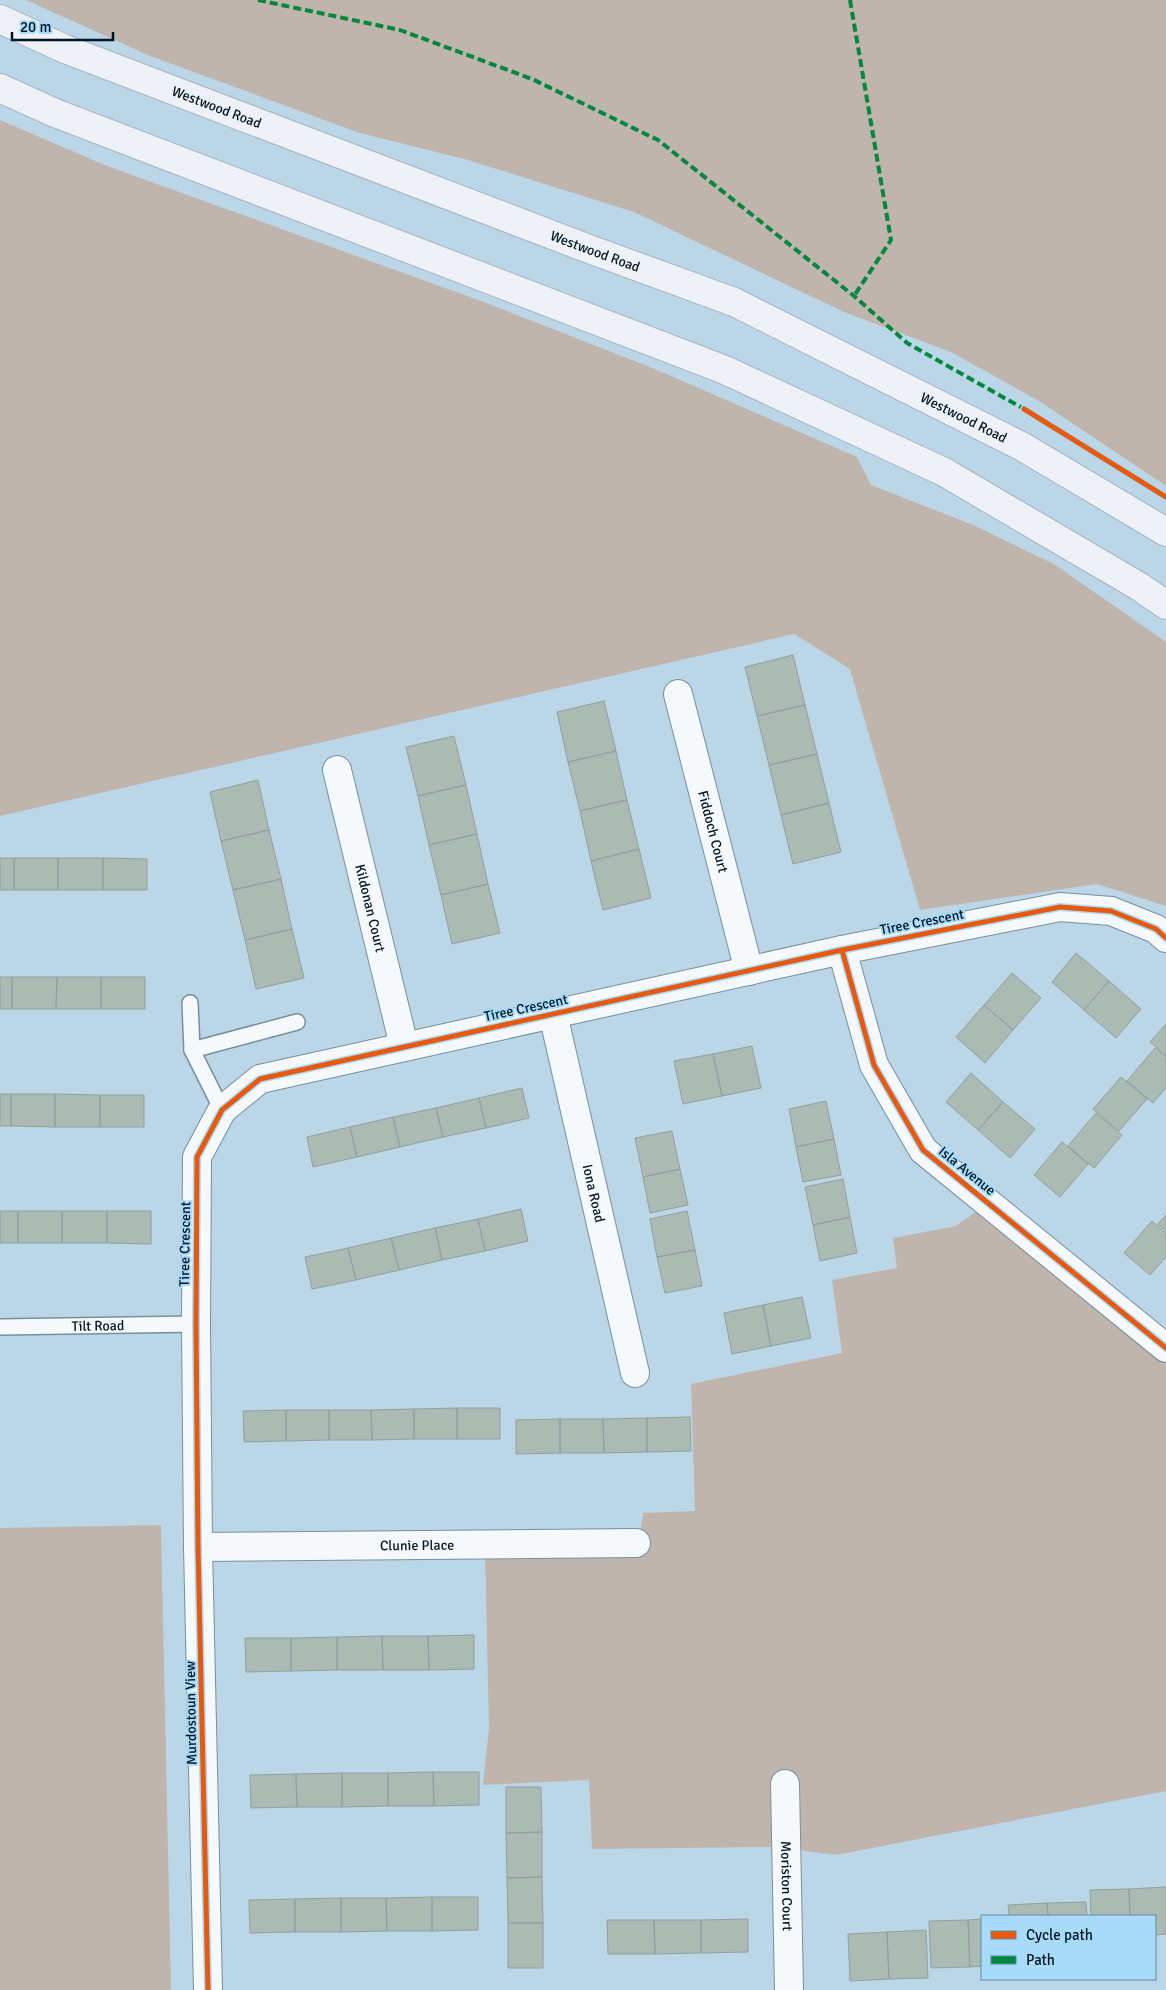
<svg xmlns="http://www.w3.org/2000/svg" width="1166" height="1990" viewBox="0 0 1166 1990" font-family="Signika,sans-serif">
<rect width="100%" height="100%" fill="#bad6e7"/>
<path fill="#c0b5ad" d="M 26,0 L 1166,0 L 1166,486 L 1039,401 L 951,352 L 844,312 L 634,212 L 468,160 L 360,133 L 150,56 Z
M 0,120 L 107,166 L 481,301 L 655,369 L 857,457 L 871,485 L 973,525 L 1054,564 L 1166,642 L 1166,906 L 1097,884 L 920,910 L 850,669 L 794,634 L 0,816 Z
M 977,1211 L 1166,1357 L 1166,1791 L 836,1855 L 773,1847 L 592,1849 L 589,1780 L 483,1785 L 489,1729 L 485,1550 L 638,1550 L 643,1513 L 695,1511 L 691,1384 L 842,1353 L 832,1280 L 897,1268 L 893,1238 L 956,1226 Z
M 161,1525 L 171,1990 L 0,1990 L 0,1528 Z"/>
<path fill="#abbab2" stroke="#92a09c" d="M 793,655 L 805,705 L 757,716 L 745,667 Z
M 604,701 L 616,751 L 568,762 L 557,712 Z
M 805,705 L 817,754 L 769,765 L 757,716 Z
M 454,736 L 466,785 L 418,796 L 406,747 Z
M 616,751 L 627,800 L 580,811 L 568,762 Z
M 817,754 L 829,803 L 781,815 L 769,765 Z
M 258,780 L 269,830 L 221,841 L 210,792 Z
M 466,785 L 477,834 L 429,845 L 418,796 Z
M 627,800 L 639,849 L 591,861 L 580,811 Z
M 829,803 L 841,852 L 793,864 L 781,815 Z
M 269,830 L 281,879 L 233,890 L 221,841 Z
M 477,834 L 488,884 L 441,895 L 429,845 Z
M 639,849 L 651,898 L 603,910 L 591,861 Z
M 0,858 L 14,858 L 14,890 L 0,890 Z
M 14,858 L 58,858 L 58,890 L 14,890 Z
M 58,858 L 103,858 L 103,890 L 58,890 Z
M 103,858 L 147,859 L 147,890 L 103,890 Z
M 281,879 L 292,929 L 245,940 L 233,890 Z
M 488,884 L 500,933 L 452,944 L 441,895 Z
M 292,929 L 304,978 L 256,989 L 245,940 Z
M 1076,953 L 1109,981 L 1084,1010 L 1052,982 Z
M 1012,973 L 1041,998 L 1013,1030 L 984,1005 Z
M 0,977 L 12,977 L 12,1009 L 0,1009 Z
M 12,977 L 57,977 L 56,1009 L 12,1009 Z
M 57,977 L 101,977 L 101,1009 L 56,1009 Z
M 101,977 L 145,977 L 145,1009 L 101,1009 Z
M 1109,981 L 1141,1009 L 1116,1038 L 1084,1010 Z
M 984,1005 L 1013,1030 L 985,1063 L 956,1037 Z
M 1166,1024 L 1166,1056 L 1150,1042 Z
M 752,1046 L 761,1088 L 722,1096 L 713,1054 Z
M 1155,1048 L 1166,1057 L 1166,1088 L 1153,1103 L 1127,1081 Z
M 713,1054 L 722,1096 L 683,1104 L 674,1061 Z
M 971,1073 L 1003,1102 L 978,1130 L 946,1102 Z
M 1121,1077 L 1147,1099 L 1119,1131 L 1093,1109 Z
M 522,1088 L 529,1118 L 486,1128 L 479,1098 Z
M 0,1094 L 11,1094 L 11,1126 L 0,1126 Z
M 11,1094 L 55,1094 L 55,1127 L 11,1126 Z
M 55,1094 L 100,1095 L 100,1127 L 55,1127 Z
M 100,1095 L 144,1095 L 144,1127 L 100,1127 Z
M 479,1098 L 486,1128 L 443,1137 L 436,1108 Z
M 826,1101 L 834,1139 L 796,1147 L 789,1109 Z
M 1003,1102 L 1035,1129 L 1010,1158 L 978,1130 Z
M 436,1108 L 443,1137 L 400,1147 L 393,1117 Z
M 1096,1113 L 1122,1135 L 1094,1168 L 1068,1146 Z
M 393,1117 L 400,1147 L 357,1157 L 350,1127 Z
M 350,1127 L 357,1157 L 313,1167 L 307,1137 Z
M 672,1131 L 680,1169 L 643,1177 L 635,1138 Z
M 834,1139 L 841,1175 L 803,1182 L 796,1147 Z
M 1062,1142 L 1088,1164 L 1060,1197 L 1034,1175 Z
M 680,1169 L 688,1205 L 650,1213 L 643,1177 Z
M 843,1179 L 850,1217 L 813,1225 L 805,1187 Z
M 521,1209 L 528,1241 L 485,1251 L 478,1219 Z
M 0,1211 L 18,1211 L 18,1243 L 0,1243 Z
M 18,1211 L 62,1211 L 62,1243 L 18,1243 Z
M 62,1211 L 107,1211 L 107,1243 L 62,1243 Z
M 107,1211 L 151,1211 L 151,1244 L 107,1243 Z
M 687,1211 L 695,1250 L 657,1257 L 650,1219 Z
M 1166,1215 L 1166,1231 L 1158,1224 Z
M 850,1217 L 857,1253 L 820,1261 L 813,1225 Z
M 478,1219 L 485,1251 L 442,1260 L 435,1228 Z
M 1152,1221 L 1166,1233 L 1166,1257 L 1150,1275 L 1124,1253 Z
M 435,1228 L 442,1260 L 399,1270 L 391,1238 Z
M 391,1238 L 399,1270 L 356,1280 L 348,1248 Z
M 348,1248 L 356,1280 L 312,1289 L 305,1257 Z
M 695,1250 L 702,1286 L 665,1293 L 657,1257 Z
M 802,1297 L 811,1338 L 771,1346 L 763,1305 Z
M 763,1305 L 771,1346 L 732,1354 L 724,1313 Z
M 457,1408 L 500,1408 L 500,1439 L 457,1439 Z
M 457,1408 L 457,1439 L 414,1439 L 414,1409 Z
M 414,1409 L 414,1439 L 372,1440 L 371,1410 Z
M 286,1410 L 329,1410 L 329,1440 L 286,1441 Z
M 286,1410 L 286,1441 L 244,1442 L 243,1411 Z
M 329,1410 L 371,1410 L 372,1440 L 329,1440 Z
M 690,1417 L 691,1451 L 647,1452 L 647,1418 Z
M 647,1418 L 647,1452 L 604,1453 L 603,1419 Z
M 560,1419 L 603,1419 L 604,1453 L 560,1453 Z
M 560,1419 L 560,1453 L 516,1454 L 516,1420 Z
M 474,1635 L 474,1669 L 429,1670 L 428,1636 Z
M 382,1636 L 428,1636 L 429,1670 L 383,1670 Z
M 382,1636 L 383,1670 L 337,1670 L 337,1637 Z
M 337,1637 L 337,1670 L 291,1671 L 291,1638 Z
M 245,1638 L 291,1638 L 291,1671 L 246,1672 Z
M 433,1772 L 479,1772 L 479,1805 L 434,1806 Z
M 433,1772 L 434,1806 L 388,1806 L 388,1773 Z
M 342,1773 L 388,1773 L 388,1806 L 342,1807 Z
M 342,1773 L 342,1807 L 297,1807 L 296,1774 Z
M 296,1774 L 297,1807 L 251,1808 L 250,1775 Z
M 506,1787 L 541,1787 L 542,1832 L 506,1833 Z
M 542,1832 L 542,1877 L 507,1878 L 506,1833 Z
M 542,1877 L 543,1923 L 508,1923 L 507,1878 Z
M 1166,1887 L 1166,1934 L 1155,1935 L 1155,1916 L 1130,1916 L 1129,1889 Z
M 1129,1889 L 1130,1916 L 1091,1916 L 1090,1890 Z
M 432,1897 L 478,1897 L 478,1930 L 432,1931 Z
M 432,1897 L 432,1931 L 387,1931 L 386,1898 Z
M 341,1898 L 386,1898 L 387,1931 L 341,1932 Z
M 341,1898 L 341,1932 L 295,1932 L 295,1899 Z
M 295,1899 L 295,1932 L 250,1933 L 249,1900 Z
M 1086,1902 L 1087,1916 L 1048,1916 L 1047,1903 Z
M 1047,1903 L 1048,1916 L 1009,1916 L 1008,1905 Z
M 748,1919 L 748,1952 L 701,1953 L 701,1920 Z
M 982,1919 L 982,1966 L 970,1967 L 968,1920 Z
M 607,1920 L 654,1920 L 655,1954 L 608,1954 Z
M 654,1920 L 701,1920 L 701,1953 L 655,1954 Z
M 968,1920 L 970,1967 L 931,1968 L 929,1921 Z
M 508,1923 L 543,1923 L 543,1968 L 508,1968 Z
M 926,1930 L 928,1978 L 889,1979 L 887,1932 Z
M 887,1932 L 889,1979 L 850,1981 L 848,1934 Z"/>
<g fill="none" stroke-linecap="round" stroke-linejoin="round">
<defs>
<g id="lane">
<path d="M 190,1003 L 192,1050"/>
<path d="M 222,1110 L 192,1050 L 297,1022"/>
<path id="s1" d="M 0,1327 L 196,1324"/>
</g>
<g id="street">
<path id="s2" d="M 678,694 L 749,971"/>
<path id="s3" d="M 337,770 L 404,1046"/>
<path d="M 842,950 L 874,1065 L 923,1150 L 1166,1348"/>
<path id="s4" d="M 553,1014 L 635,1373"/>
<path id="s5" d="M 198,1547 L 636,1543"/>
<path id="s6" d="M 785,1784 L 789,1990"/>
<path d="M 208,1990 L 198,1547 L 196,1324 L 197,1157 L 222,1110 L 260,1079 L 842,950 L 1060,907 L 1111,911 L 1156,929 L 1166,938"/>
</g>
<g id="primary">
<path id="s7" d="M 0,19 L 65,49 L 589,249 L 734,302 L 1023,447 L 1166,532"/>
<path d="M 0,88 L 55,113 L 725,370 L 944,472 L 1140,587 L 1166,605"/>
</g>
</defs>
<use href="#lane" stroke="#77909e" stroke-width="18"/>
<use href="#street" stroke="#77909e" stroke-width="30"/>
<use href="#primary" stroke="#a7b4c2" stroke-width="30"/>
<use href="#lane" stroke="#f5f9fb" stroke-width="15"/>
<use href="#street" stroke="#f5f9fb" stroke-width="28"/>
<use href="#primary" stroke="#eef2f7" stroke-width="28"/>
<path stroke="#00873e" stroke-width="4" stroke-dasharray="8 4" stroke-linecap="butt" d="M 258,0 L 400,30 L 532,79 L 658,140 L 854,296 L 907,343 L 1024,409
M 850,0 L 891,240 L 854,296"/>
<defs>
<path id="cycleway" d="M 1024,409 L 1166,497
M 842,950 L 874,1065 L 923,1150 L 1166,1348
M 208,1990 L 198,1547 L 196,1324 L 197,1157 L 222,1110 L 260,1079 L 842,950 L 1060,907 L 1111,911 L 1156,929 L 1166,938"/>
</defs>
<use href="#cycleway" stroke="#a8daf9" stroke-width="8"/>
<use href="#cycleway" stroke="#e8590c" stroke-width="5"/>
</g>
<g text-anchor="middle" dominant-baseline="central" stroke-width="4" stroke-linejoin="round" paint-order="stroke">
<g font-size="14" fill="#001522" stroke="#a8daf9">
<text stroke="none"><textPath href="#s7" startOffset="234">Westwood Road</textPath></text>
<text stroke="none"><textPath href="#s7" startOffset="639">Westwood Road</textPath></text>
<text stroke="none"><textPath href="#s7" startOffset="1044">Westwood Road</textPath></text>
<text stroke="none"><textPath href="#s2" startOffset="142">Fiddoch Court</textPath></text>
<text stroke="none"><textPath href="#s3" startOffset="142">Kildonan Court</textPath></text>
<text transform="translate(922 922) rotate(-11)">Tiree Crescent</text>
<text transform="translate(526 1008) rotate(-12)">Tiree Crescent</text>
<text transform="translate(967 1171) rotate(39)">Isla Avenue</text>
<text stroke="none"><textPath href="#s4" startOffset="184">Iona Road</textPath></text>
<text transform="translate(185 1244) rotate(-89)">Tiree Crescent</text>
<text stroke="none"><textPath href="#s1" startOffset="98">Tilt Road</textPath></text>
<text stroke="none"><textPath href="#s5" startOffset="219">Clunie Place</textPath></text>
<text transform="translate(191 1713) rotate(-91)">Murdostoun View</text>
<text stroke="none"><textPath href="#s6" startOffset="102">Moriston Court</textPath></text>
</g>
</g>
<rect x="981" y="1915" width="175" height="65" fill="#a8daf9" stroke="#658ba3"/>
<rect x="991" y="1931" width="25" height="8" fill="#e8590c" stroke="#658ba3"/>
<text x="1026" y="1940" font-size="15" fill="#001522">Cycle path</text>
<rect x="991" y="1956" width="25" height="8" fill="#00873e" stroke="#658ba3"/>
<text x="1026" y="1965" font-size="15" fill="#001522">Path</text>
<path d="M12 32v8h101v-8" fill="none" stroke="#001522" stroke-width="2.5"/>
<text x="20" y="32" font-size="15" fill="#001522" stroke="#a8daf9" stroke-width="4" paint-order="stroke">20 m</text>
</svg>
